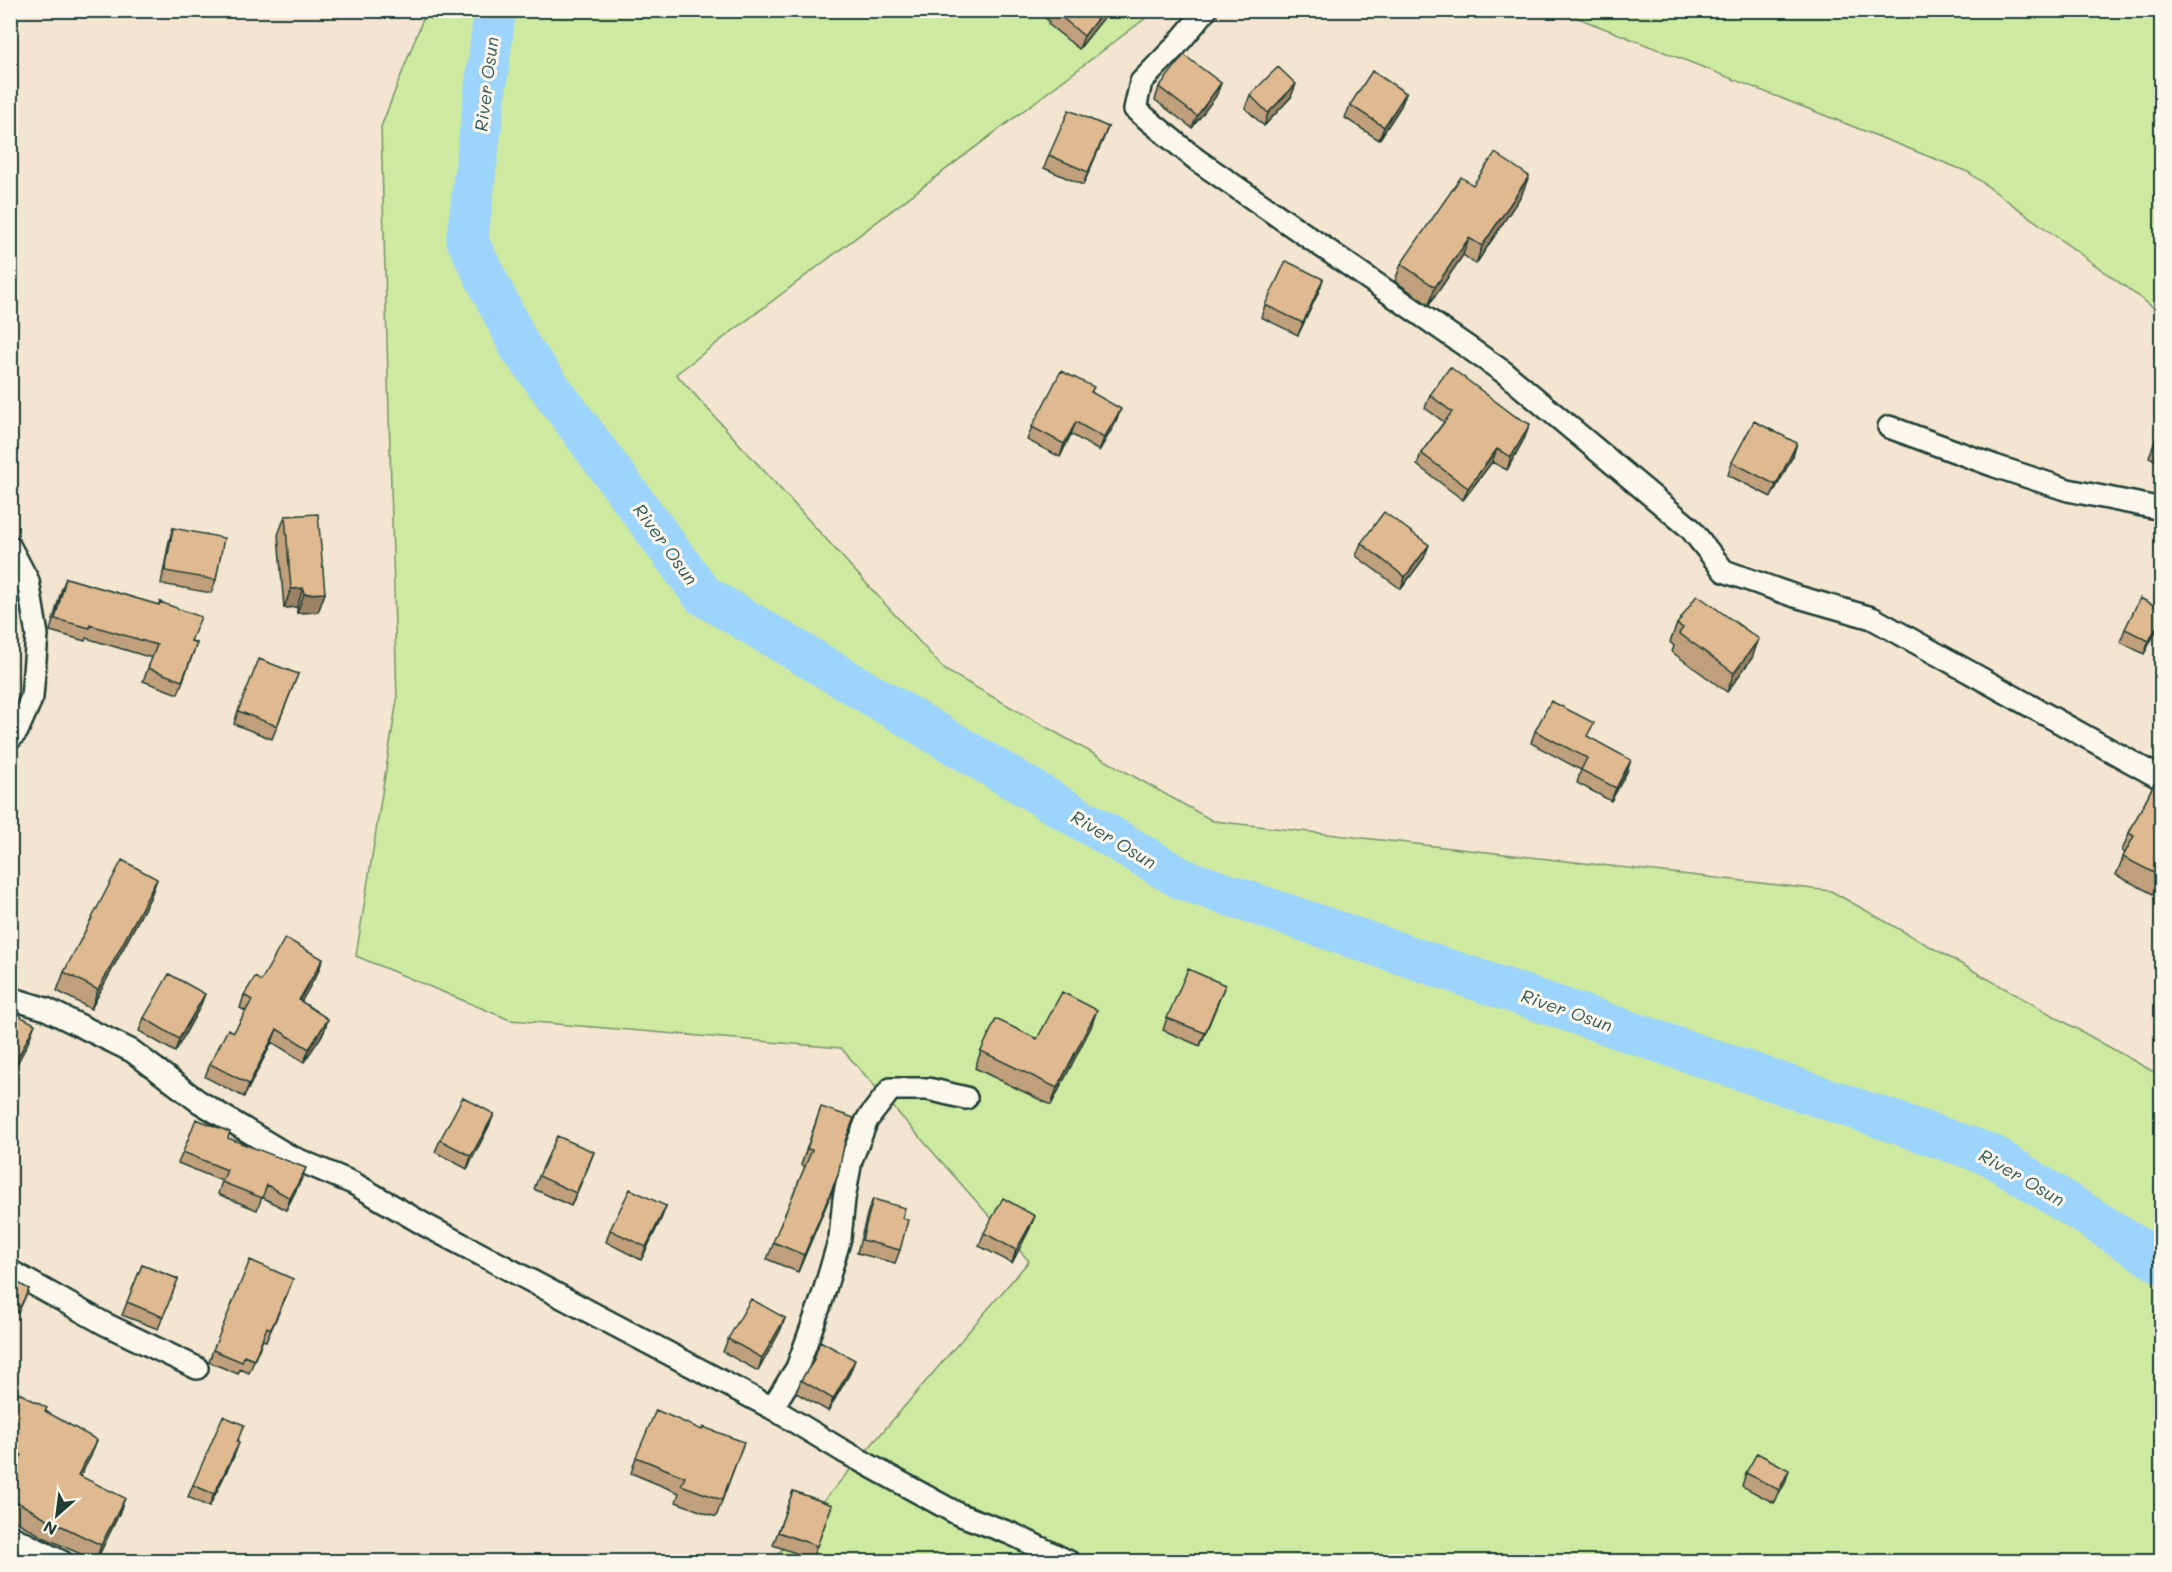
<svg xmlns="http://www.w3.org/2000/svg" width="2172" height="1572" viewBox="0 0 2172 1572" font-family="Mali,sans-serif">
<rect width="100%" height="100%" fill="#f3e5d0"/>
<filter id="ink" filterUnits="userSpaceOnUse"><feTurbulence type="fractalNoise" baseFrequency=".0167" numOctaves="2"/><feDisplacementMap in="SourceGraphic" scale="12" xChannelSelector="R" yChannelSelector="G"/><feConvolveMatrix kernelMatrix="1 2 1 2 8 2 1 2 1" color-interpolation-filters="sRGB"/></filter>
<g filter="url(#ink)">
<path fill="#cee9a0" stroke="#76936a" stroke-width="1.5" d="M 426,11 L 1155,11 L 676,374 L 945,670 L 1213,821 L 1831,891 L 2161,1076 L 2161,1561 L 772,1561 L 1029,1261 L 841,1048 L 510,1020 L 356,956 L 397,700 L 381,127 Z
M 1545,11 L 2161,11 L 2161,313 L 1968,172 L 1563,12 Z"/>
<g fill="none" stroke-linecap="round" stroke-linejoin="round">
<path stroke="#9dd4fc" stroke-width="42" d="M 495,10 L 467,240 L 520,347 L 703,595 L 1182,879 L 1991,1155 L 2162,1263"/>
<defs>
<path id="minor" d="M 1206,10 L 1175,47 L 1141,82 L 1135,109 L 1197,160 L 1505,373 L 1690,528 L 1724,571 L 1795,596 L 1872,618 L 2162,779
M 1889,427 L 1995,466 L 2068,490 L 2162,509
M 10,547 L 28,581 L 37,635 L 32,697 L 17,731 L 10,739
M 10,998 L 46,1009 L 132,1051 L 198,1101 L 289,1156 L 353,1183 L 427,1226 L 772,1408 L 843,1451 L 958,1514 L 1012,1534 L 1069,1562
M 10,1271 L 105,1324 L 197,1368
M 772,1408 L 797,1368 L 822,1299 L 840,1238 L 844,1199 L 851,1160 L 867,1120 L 891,1089 L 928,1089 L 966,1098
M 10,1536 L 62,1562"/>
</defs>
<use href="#minor" stroke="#1f3d34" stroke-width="26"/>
<use href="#minor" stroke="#fbf7ec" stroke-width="21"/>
</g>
<path fill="#c0a07c" stroke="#1f3d34" stroke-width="1.5" d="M 1034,10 L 1110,10 L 1079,49 L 1048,24 L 1049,21 Z
M 1221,83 L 1216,96 L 1192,128 L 1155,100 L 1159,87 Z
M 1406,93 L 1401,106 L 1379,140 L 1345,118 L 1350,105 Z
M 1250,95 L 1291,97 L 1264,126 L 1245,108 Z
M 1108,127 L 1083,185 L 1044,168 L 1049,155 Z
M 1473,185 L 1522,194 L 1476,264 L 1463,255 L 1429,305 L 1395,281 L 1401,264 Z
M 1323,279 L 1319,291 L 1298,335 L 1261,317 L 1265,305 Z
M 1092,392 L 1116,422 L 1099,451 L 1071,434 L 1060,457 L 1027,440 L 1032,427 Z
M 1430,395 L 1525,437 L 1507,470 L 1492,462 L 1463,500 L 1417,465 L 1421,453 L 1444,422 L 1425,408 Z
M 2162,429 L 2162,464 L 2149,457 L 2155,441 Z
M 1793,456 L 1771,497 L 1728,475 L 1732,462 Z
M 285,516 L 325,593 L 318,612 L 297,613 L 297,607 L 284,608 L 278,535 Z
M 173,528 L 216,580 L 211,593 L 161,584 L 169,541 Z
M 1361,543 L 1424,558 L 1401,589 L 1356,556 Z
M 66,578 L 158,605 L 160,602 L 192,641 L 197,643 L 178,694 L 143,681 L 152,658 L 86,638 L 85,641 L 50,631 L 61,591 Z
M 2162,609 L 2162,619 L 2160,623 L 2144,654 L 2120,642 L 2125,629 Z
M 1677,624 L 1752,658 L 1727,692 L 1672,652 L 1674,646 L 1670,642 Z
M 298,674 L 272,739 L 234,724 L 238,711 Z
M 1535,731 L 1589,737 L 1627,772 L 1611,801 L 1577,783 L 1581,770 L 1531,743 Z
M 2154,784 L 2162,878 L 2153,894 L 2116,875 L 2125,853 L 2122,851 L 2129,833 Z
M 157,879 L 150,898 L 91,1009 L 57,991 L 64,972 Z
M 318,972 L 301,1002 L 324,1032 L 304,1062 L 272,1042 L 244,1097 L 205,1077 L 210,1064 L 234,1032 L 246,1011 L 240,1008 L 244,995 L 261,981 Z
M 1225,985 L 1200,1046 L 1163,1030 L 1167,1018 Z
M 200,1007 L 175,1052 L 139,1031 L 144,1018 Z
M 1091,1027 L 1051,1105 L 975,1068 L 981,1051 Z
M 821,1107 L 844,1143 L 838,1175 L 798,1272 L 767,1259 L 805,1167 L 801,1165 Z
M 494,1114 L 489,1126 L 467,1169 L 435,1152 L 440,1140 Z
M 228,1138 L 301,1180 L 286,1210 L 262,1197 L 257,1210 L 218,1194 L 222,1181 L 178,1163 L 183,1152 Z
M 589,1165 L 571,1206 L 534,1189 L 539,1176 Z
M 873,1199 L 902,1218 L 900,1250 L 895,1263 L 857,1253 L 868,1211 Z
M 666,1206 L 661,1219 L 641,1260 L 606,1242 L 610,1230 Z
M 1030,1228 L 1012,1263 L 979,1246 L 984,1233 Z
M 142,1265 L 178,1279 L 158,1329 L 122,1315 Z
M 10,1285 L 29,1289 L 18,1313 L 10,1310 Z
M 288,1292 L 266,1341 L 263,1340 L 249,1373 L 240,1369 L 238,1374 L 209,1362 L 213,1350 Z
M 785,1318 L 780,1331 L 758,1371 L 723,1352 L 728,1339 Z
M 813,1362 L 850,1373 L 828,1411 L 796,1393 L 801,1380 Z
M 10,1388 L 46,1411 L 91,1456 L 80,1476 L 119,1514 L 96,1561 L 45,1538 L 10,1518 L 10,1475 L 13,1470 L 10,1469 Z
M 702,1430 L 744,1442 L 716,1517 L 676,1502 L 679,1493 L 631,1473 L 636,1457 Z
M 237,1443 L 234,1456 L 209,1507 L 188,1497 L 193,1485 Z
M 1746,1473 L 1785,1483 L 1774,1503 L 1742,1486 Z
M 793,1491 L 832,1505 L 812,1559 L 773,1545 Z"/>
<path fill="#9c8265" stroke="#1f3d34" stroke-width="1.5" d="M 1104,10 L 1110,10 L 1079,49 L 1084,36 Z
M 1221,83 L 1216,96 L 1192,128 L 1197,116 Z
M 1296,84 L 1291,97 L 1264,126 L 1268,113 Z
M 1406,93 L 1401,106 L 1379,140 L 1384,127 Z
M 1108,127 L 1103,140 L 1083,185 L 1088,172 Z
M 1529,176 L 1522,194 L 1476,264 L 1482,246 Z
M 1469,238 L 1463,255 L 1429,305 L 1435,287 Z
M 1323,279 L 1319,291 L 1298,335 L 1303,323 Z
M 1121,409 L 1116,422 L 1099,451 L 1104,438 Z
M 1076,422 L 1071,434 L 1060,457 L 1064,444 Z
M 1530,424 L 1525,437 L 1507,470 L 1511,457 Z
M 1797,443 L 1793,456 L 1771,497 L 1776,485 Z
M 1497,449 L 1492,462 L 1463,500 L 1468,488 Z
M 1429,545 L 1424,558 L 1401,589 L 1405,577 Z
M 303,588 L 297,607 L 284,608 L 291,589 Z
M 325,593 L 318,612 L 297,613 L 304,594 Z
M 2162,617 L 2160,623 L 2144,654 L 2149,641 Z
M 1759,639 L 1752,658 L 1727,692 L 1734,673 Z
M 1631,760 L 1627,772 L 1611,801 L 1616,788 Z
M 2162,873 L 2162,878 L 2153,894 L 2160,876 Z
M 157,879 L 150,898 L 91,1009 L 98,990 Z
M 323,959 L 318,972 L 295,1013 L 299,1000 Z
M 1225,985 L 1220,998 L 1200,1046 L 1205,1033 Z
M 205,994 L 200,1007 L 175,1052 L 179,1039 Z
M 1097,1010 L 1091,1027 L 1051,1105 L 1057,1088 Z
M 328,1019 L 324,1032 L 304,1062 L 309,1049 Z
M 35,1024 L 28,1043 L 10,1078 L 10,1073 Z
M 277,1029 L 272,1042 L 244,1097 L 249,1084 Z
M 494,1114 L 489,1126 L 467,1169 L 471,1156 Z
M 594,1152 L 589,1165 L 571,1206 L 576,1193 Z
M 306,1168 L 301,1180 L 286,1210 L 290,1198 Z
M 838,1175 L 832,1192 L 798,1272 L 804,1255 Z
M 666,1206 L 661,1219 L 641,1260 L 646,1247 Z
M 1035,1216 L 1030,1228 L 1012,1263 L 1016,1250 Z
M 293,1279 L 288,1292 L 266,1341 L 271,1329 Z
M 785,1318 L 780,1331 L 758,1371 L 762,1358 Z
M 855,1360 L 850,1373 L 828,1411 L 833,1399 Z
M 97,1440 L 91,1456 L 72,1491 L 78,1475 Z
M 239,1443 L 234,1456 L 209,1507 L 214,1494 Z
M 1789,1470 L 1785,1483 L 1774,1503 L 1779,1490 Z
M 125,1498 L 119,1514 L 96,1561 L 101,1545 Z"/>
<path fill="#dfba90" stroke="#1f3d34" stroke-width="1.5" d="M 1053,10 L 1104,10 L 1084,36 Z
M 1184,55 L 1221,83 L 1197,116 L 1159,87 Z
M 1278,67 L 1296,84 L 1268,113 L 1250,95 Z
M 1372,71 L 1406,93 L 1384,127 L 1350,105 Z
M 1069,110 L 1108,127 L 1088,172 L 1049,155 Z
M 1495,153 L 1529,176 L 1482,246 L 1469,238 L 1435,287 L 1401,264 L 1461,177 L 1473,185 Z
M 1286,261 L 1323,279 L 1303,323 L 1265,305 Z
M 1450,367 L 1515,416 L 1530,424 L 1511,457 L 1497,449 L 1468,488 L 1421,453 L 1452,412 L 1430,395 Z
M 1061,371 L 1094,387 L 1091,392 L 1121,409 L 1104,438 L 1076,422 L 1064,444 L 1032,427 Z
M 1754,421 L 1797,443 L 1776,485 L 1732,462 Z
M 2162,429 L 2162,445 L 2155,441 Z
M 1384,512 L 1429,545 L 1405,577 L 1361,543 Z
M 318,514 L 325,593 L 304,594 L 303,588 L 291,589 L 285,516 Z
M 173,528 L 224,538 L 216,580 L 165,571 Z
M 66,578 L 159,605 L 160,602 L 201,617 L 191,641 L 197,643 L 182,681 L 148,668 L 157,645 L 90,625 L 90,628 L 55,619 Z
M 1697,595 L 1759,639 L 1734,673 L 1679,633 L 1683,628 L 1677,624 Z
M 2140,598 L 2162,609 L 2162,617 L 2149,641 L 2125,629 Z
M 259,659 L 298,674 L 277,726 L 238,711 Z
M 1551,701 L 1594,723 L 1587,736 L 1631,760 L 1616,788 L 1581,770 L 1587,758 L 1535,731 Z
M 2154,784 L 2162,788 L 2162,873 L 2160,876 L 2123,857 L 2134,836 L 2129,833 Z
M 122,860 L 157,879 L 98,990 L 64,972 Z
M 285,938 L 323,959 L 299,1000 L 328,1019 L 309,1049 L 277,1029 L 249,1084 L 210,1064 L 228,1029 L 234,1032 L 252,1000 L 244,995 L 255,977 L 261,981 Z
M 1188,969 L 1225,985 L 1205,1033 L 1167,1018 Z
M 169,974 L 205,994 L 179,1039 L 144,1018 Z
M 1062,992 L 1097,1010 L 1057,1088 L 981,1051 L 996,1019 L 1037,1039 Z
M 10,1011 L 35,1024 L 10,1073 Z
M 463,1097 L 494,1114 L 471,1156 L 440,1140 Z
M 821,1107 L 854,1118 L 845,1141 L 838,1175 L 804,1255 L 773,1242 L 812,1150 L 807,1149 Z
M 196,1119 L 230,1132 L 228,1138 L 306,1168 L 290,1198 L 267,1185 L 262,1198 L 222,1182 L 227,1170 L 183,1152 Z
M 557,1136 L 594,1152 L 576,1193 L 539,1176 Z
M 630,1189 L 666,1206 L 646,1247 L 610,1230 Z
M 1003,1198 L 1035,1216 L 1016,1250 L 984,1233 Z
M 873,1199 L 905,1208 L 902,1218 L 908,1220 L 900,1250 L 862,1240 Z
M 250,1260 L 293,1279 L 271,1329 L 267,1327 L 254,1360 L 244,1356 L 242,1362 L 213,1350 Z
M 142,1265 L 178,1279 L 163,1317 L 127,1302 Z
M 13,1280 L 29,1289 L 20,1307 L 10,1302 L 10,1285 Z
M 751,1299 L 785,1318 L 762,1358 L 728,1339 Z
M 820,1341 L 855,1360 L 833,1399 L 801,1380 L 813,1362 Z
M 10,1388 L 47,1408 L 45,1411 L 97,1440 L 78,1475 L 125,1498 L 101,1545 L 51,1521 L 10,1498 L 10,1475 L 22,1455 L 10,1449 Z
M 656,1410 L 702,1430 L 703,1427 L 744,1442 L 722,1500 L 681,1485 L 685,1477 L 636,1457 Z
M 223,1416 L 244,1425 L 237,1442 L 239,1443 L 214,1494 L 193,1485 Z
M 1757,1453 L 1789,1470 L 1779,1490 L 1746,1473 Z
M 793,1491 L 832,1505 L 817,1546 L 778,1532 Z"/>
</g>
<g text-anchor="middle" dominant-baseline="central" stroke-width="6" stroke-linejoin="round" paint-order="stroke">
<g font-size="18" font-style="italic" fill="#385b5c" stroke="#fbf7ec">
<text transform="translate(486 84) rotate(-83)">River Osun</text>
<text transform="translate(666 544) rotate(54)">River Osun</text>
<text transform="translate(1114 839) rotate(31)">River Osun</text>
<text transform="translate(1567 1010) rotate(19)">River Osun</text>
<text transform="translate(2022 1177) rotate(30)">River Osun</text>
</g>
</g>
<rect width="2172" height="1572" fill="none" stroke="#fbf7ec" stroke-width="36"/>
<rect x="18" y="18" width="2136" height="1536" fill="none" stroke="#1f3d34" stroke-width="2" filter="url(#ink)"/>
<g transform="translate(57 1515) rotate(208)" stroke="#fbf7ec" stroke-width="4.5" paint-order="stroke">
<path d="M0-4.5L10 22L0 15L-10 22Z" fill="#1f3d34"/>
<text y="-9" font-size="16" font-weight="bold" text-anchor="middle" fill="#1f3d34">N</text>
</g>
</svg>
